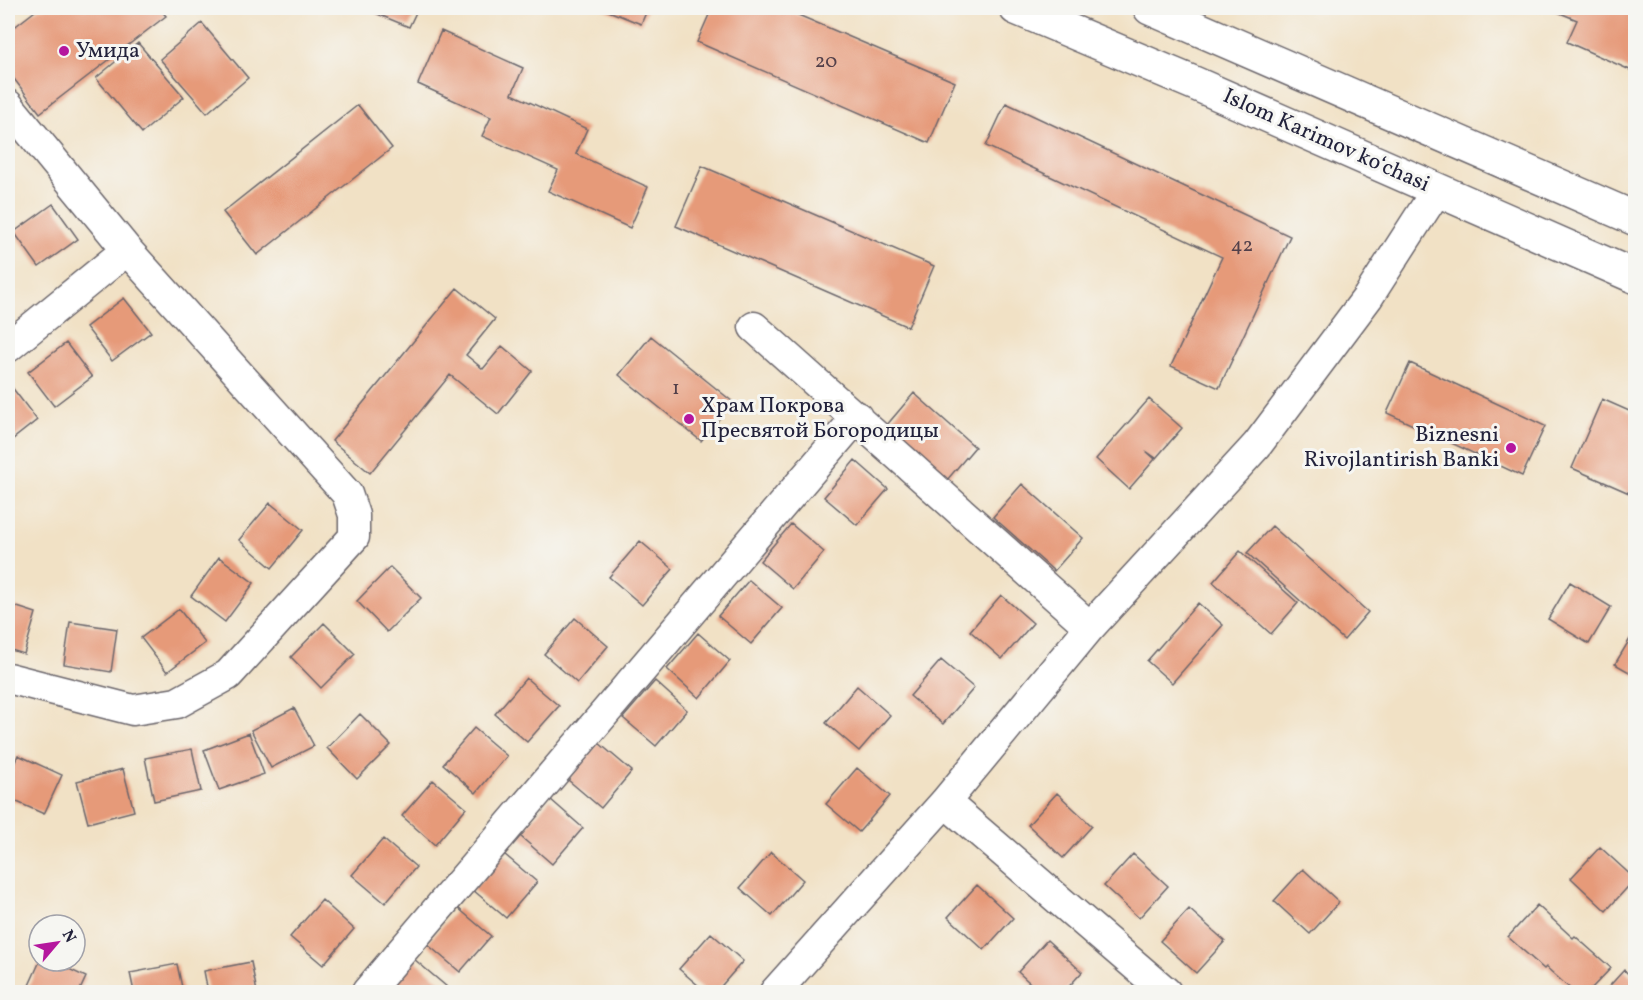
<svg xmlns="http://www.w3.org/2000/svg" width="1643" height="1000" viewBox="0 0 1643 1000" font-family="Vollkorn,serif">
<rect width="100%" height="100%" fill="#f6f6f2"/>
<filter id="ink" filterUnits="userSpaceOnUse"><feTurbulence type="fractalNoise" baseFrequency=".0167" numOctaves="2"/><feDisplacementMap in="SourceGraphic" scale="12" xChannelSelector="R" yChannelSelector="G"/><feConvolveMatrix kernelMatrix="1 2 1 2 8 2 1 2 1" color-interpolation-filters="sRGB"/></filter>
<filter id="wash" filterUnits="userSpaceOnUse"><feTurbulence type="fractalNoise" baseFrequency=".008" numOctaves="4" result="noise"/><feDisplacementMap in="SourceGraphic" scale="24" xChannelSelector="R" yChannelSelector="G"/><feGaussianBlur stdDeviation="1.35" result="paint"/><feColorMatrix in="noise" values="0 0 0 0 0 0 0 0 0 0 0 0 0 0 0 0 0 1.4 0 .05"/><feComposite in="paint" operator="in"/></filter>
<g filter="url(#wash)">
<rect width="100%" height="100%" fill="#f1e1c5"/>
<g id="blocks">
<path fill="#e69a79" d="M 39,8 L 159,8 L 166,16 L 40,113 L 8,71 L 8,32 Z
M 363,8 L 418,8 L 409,27 Z
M 601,8 L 648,8 L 641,24 Z
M 712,8 L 782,8 L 955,82 L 929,143 L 697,42 Z
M 1548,8 L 1636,8 L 1636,57 L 1630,70 L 1567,42 L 1577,20 Z
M 202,23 L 248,78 L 207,113 L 160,59 Z
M 441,31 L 523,68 L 512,94 L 587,129 L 576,154 L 648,187 L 630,228 L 548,191 L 558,170 L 482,136 L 491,117 L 418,84 Z
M 138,43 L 184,97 L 142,133 L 96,78 Z
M 1006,103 L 1290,236 L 1219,388 L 1171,366 L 1222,257 L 986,146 Z
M 358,105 L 392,148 L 257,255 L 223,212 Z
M 702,166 L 934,266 L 908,327 L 676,226 Z
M 53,204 L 78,239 L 39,267 L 14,232 Z
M 457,288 L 495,319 L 466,355 L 483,369 L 502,346 L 532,371 L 498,414 L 450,375 L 370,473 L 332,441 Z
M 124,298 L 151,332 L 112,361 L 86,327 Z
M 651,336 L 733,402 L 701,441 L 619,375 Z
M 66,343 L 92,377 L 54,406 L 28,372 Z
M 1410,363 L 1545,426 L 1522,476 L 1387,413 Z
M 11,386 L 37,420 L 8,443 L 8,389 Z
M 914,393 L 975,447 L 947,480 L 886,426 Z
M 1149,399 L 1182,428 L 1156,458 L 1146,451 L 1155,459 L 1129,489 L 1096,459 Z
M 1602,399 L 1636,414 L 1636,496 L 1572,468 Z
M 855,460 L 888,489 L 857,525 L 824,497 Z
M 1022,484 L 1083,538 L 1054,571 L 993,517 Z
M 270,503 L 303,530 L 272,568 L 239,540 Z
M 791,524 L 824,552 L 793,589 L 760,561 Z
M 1272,526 L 1368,612 L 1344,640 L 1247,553 Z
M 640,541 L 673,569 L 642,605 L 609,577 Z
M 1240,551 L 1298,603 L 1271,634 L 1213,582 Z
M 219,557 L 254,583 L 225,622 L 191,596 Z
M 390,567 L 421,598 L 387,632 L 357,601 Z
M 749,580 L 782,608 L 751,644 L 718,616 Z
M 1570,582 L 1611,607 L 1589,644 L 1548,619 Z
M 1001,595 L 1033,623 L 1002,659 L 970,631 Z
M 1198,603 L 1223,625 L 1172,683 L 1147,661 Z
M 8,604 L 36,613 L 24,654 L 8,649 Z
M 179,609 L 205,643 L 167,672 L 141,638 Z
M 575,618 L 608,646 L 577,683 L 544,654 Z
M 70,622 L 117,629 L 111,672 L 64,664 Z
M 324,623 L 355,654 L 321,688 L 291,657 Z
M 1636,629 L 1636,676 L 1615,664 Z
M 698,633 L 730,661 L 699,698 L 667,669 Z
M 941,660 L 974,688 L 943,724 L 910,696 Z
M 526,678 L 559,706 L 527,742 L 495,714 Z
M 655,681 L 687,710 L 656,746 L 623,718 Z
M 857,686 L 890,715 L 859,751 L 826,723 Z
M 294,708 L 314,746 L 271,768 L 251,730 Z
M 360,714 L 391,745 L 357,779 L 327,748 Z
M 474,728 L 507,756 L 476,793 L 443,764 Z
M 249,733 L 264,774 L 219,790 L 204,750 Z
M 599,743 L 632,771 L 601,808 L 568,780 Z
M 192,749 L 201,791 L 154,801 L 145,758 Z
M 18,755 L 62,775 L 44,814 L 8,798 L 8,779 Z
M 857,768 L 890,796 L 859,832 L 826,804 Z
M 123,769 L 134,811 L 88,823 L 77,781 Z
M 433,780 L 466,808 L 435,845 L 402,816 Z
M 1057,793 L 1092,826 L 1063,858 L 1028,825 Z
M 550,799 L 583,828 L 552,864 L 520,836 Z
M 383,839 L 416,867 L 385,903 L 352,875 Z
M 1600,847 L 1635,879 L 1606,911 L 1571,878 Z
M 771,852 L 803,880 L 772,916 L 740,888 Z
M 504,854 L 537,882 L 506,918 L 473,890 Z
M 1133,854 L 1168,886 L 1139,918 L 1104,886 Z
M 1303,869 L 1339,902 L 1310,934 L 1274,901 Z
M 977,885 L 1013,918 L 984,950 L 948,917 Z
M 322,900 L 354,929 L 323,965 L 290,937 Z
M 1537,905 L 1573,938 L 1575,936 L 1611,968 L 1588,992 L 1574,992 L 1546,967 L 1544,969 L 1508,937 Z
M 458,908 L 491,936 L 460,972 L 427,944 Z
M 1189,909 L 1225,941 L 1196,973 L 1160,941 Z
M 711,933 L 743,961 L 716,992 L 706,992 L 679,969 Z
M 1047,940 L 1082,972 L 1064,992 L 1040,992 L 1018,972 Z
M 414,959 L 447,987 L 442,992 L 385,992 Z
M 40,961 L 52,961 L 86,977 L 79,992 L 26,992 Z
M 251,962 L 257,992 L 208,992 L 204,971 Z
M 177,964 L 183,992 L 134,992 L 130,973 Z
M 1624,970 L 1636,981 L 1636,992 L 1604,992 Z"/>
</g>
</g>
<g filter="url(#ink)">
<use href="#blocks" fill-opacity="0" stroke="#6a656b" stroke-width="1.5"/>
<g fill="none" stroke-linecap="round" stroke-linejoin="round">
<defs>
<path id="street" d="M 8,105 L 127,250 L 347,494 L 354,515 L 354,537 L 228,675 L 177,703 L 133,710 L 8,678
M 754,327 L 1090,627
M 8,347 L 127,250
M 945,802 L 1166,992
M 367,992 L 857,417
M 775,992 L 945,802 L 1090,627 L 1257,445 L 1368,297 L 1437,190"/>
<path id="secondary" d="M 1016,8 L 1196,84 L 1636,277
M 1150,8 L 1636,219"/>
</defs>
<use href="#street" stroke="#6a656b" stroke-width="33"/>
<use href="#secondary" stroke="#6a656b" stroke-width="36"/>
<use href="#street" stroke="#fff" stroke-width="30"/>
<use href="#secondary" stroke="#fff" stroke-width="33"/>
</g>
</g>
<g fill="#b5179e" stroke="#f6f6f2" stroke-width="2">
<circle cx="64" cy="51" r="6"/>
<circle cx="689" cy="419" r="6"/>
<circle cx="1511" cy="448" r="6"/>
</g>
<g text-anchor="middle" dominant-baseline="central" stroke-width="6" stroke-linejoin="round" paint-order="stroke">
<g font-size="20" fill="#53404a">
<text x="826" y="62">20</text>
<text x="1242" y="246">42</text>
<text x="676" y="389">1</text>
</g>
<g font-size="22" fill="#22223b" stroke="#f6f6f2" text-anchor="start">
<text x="76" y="51">Умида</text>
<text x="701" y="406">Храм Покрова<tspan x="701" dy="25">Пресвятой Богородицы</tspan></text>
<text x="1499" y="435" text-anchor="end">Biznesni<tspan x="1499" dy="25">Rivojlantirish Banki</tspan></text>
</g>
<g font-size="22" fill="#22223b" stroke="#f6f6f2">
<text transform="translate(1326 141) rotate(24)">Islom Karimov ko‘chasi</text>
</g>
</g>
<rect width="1643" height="1000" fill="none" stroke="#f6f6f2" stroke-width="30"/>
<g transform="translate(57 943) rotate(61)"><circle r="28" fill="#f6f6f2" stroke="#a1a1a9" stroke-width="1.5"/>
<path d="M0-4.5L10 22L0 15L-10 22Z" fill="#b5179e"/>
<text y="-9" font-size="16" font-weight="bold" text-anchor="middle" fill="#22223b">N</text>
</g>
</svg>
